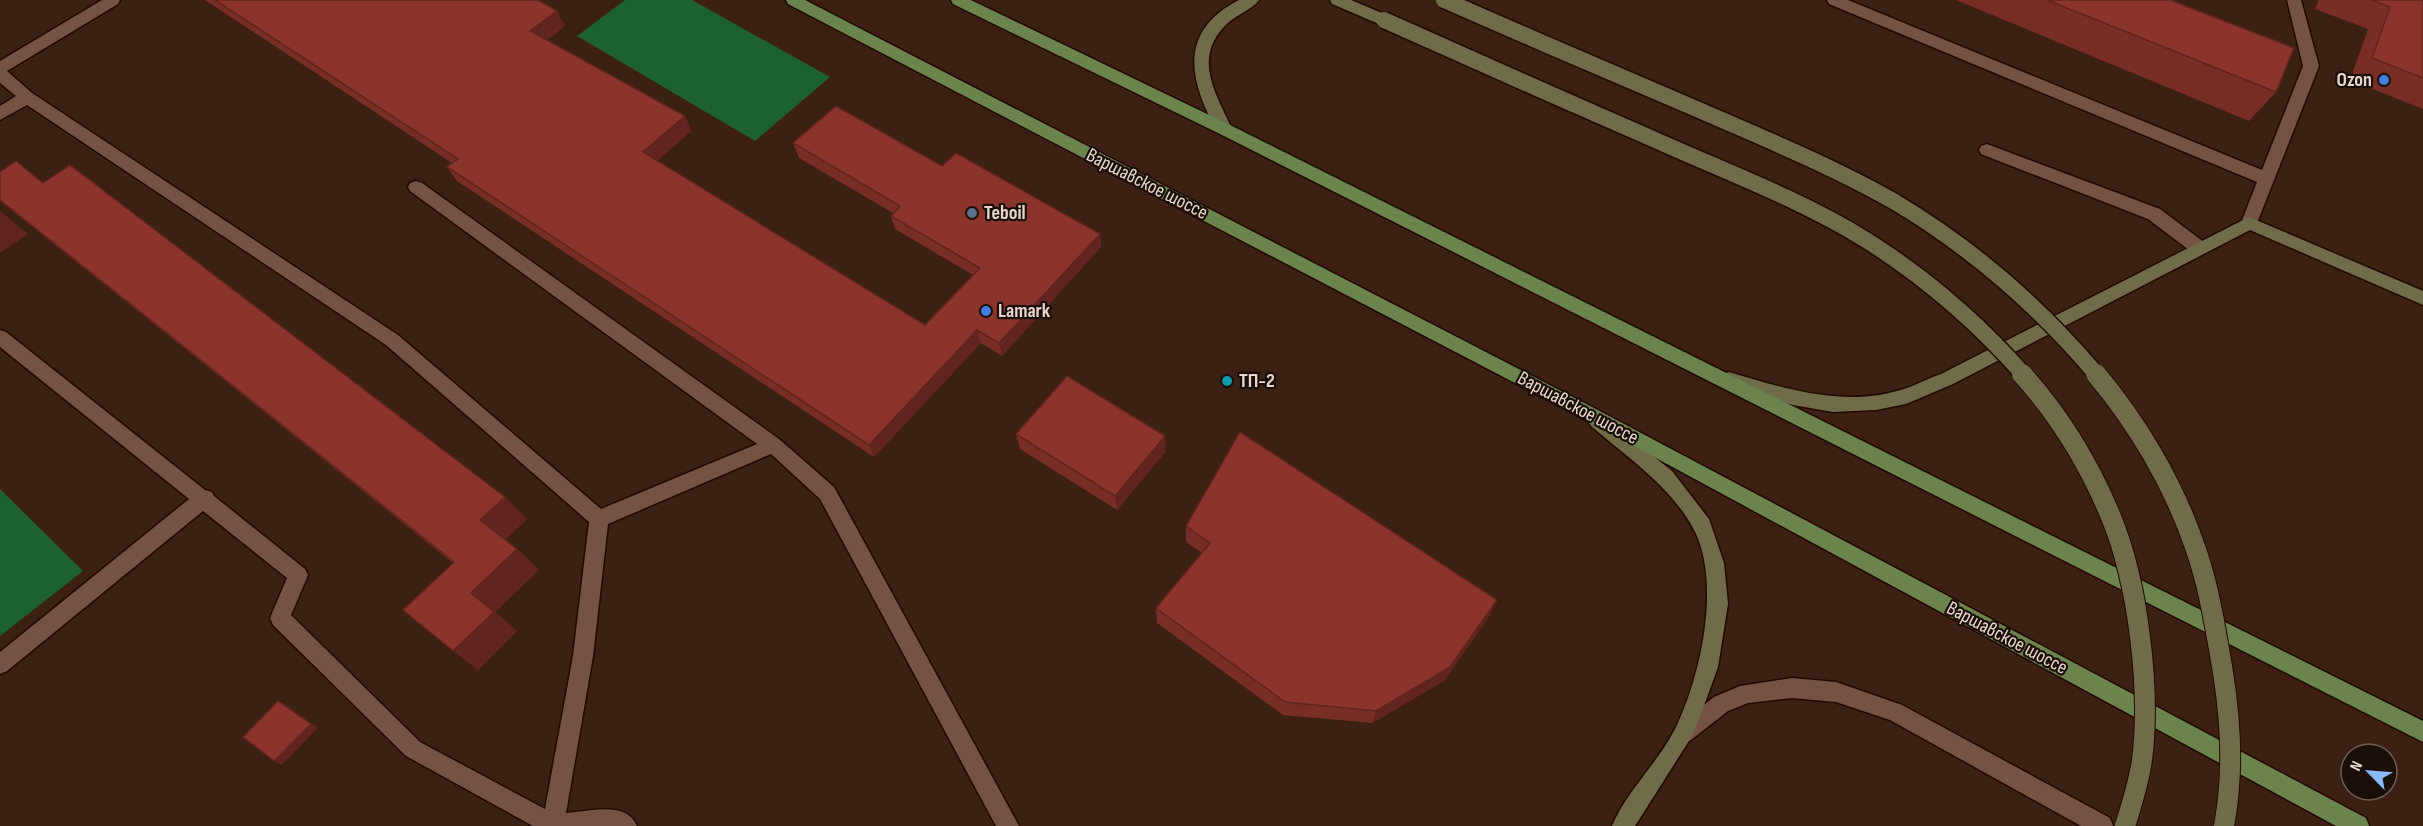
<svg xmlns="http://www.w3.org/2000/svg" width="2423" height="826" viewBox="0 0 2423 826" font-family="'Sofia Sans Condensed',sans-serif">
<rect width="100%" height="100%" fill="#3c2014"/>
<path fill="#1d6031" d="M 625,0 L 692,0 L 830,77 L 755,141 L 577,36 Z
M 0,489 L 83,571 L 0,636 Z"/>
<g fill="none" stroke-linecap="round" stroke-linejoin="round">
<defs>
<path id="lane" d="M 102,0 L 120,0 L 118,4 L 7,71 L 32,93 L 398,335 L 601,509 L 757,444 L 410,191 L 408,187 L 410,183 L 416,181 L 422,183 L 779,439 L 834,487 L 1019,826 L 996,826 L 820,499 L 771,454 L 608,524 L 593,656 L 566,813 C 589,812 626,800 637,826 L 533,826 L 406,756 L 273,625 L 270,618 L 287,578 L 203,511 L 7,671 L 0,674 L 0,652 L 189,499 L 0,347 L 0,330 L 6,332 L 205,490 L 212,492 L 214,496 L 305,569 L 308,575 L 291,615 L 420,742 L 545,809 L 573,656 L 589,522 L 386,345 L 27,105 L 0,120 L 0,106 L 16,96 L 0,83 L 0,61 Z
M 1827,0 L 1848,0 L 2262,170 L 2303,66 L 2287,0 L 2301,0 L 2319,66 L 2257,223 L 2255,228 L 2249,229 L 2243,228 L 2241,223 L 2257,182 L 1829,4 Z
M 1987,144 L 2160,209 L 2205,243 L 2207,248 L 2205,253 L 2199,255 L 2193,253 L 2148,219 L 1981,154 L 1979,150 L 1981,146 Z"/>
<path id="street" d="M 1792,678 L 1836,682 L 1902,705 L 2110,818 L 2113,826 L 2081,826 L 1890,720 L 1836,702 L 1792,698 L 1748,703 L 1728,711 L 1691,740 L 1684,743 L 1677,740 L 1674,733 L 1677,726 L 1714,697 L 1740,686 Z"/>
<path id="secondary" d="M 1239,0 L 1259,0 C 1253,9 1238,14 1229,22 C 1191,56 1215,92 1232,129 L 1230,133 L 1218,133 C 1190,83 1176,32 1239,0 Z
M 1330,0 L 1351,0 L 1389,16 L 1391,20 L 1384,25 L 1379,24 L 1332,4 Z
M 2249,217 L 2423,291 L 2423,305 L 2250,230 L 1953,384 L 1906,404 L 1876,410 L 1833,412 L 1793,405 L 1729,386 L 1723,384 L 1720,379 L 1723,374 L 1729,372 C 1786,389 1847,409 1907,388 C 1918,384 1929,378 1941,374 Z
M 1597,413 L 1603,416 L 1672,471 L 1709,519 L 1724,563 L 1728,604 L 1718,667 L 1694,733 L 1635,826 L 1612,826 C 1627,790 1659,762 1676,727 C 1701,675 1722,581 1693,528 C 1670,486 1627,457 1591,426 L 1588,421 L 1591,416 Z"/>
<path id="primary" d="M 786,0 L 805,0 L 1594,408 L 2366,818 L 2369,826 L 2336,826 L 1582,418 L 788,4 Z
M 951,0 L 971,0 L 1230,125 L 2423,721 L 2423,742 L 1218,133 L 953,4 Z"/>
</defs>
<use href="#lane" stroke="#220901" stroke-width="3"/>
<use href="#street" stroke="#220901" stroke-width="3"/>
<use href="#secondary" stroke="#220901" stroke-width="3"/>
<use href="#primary" stroke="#220901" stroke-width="3"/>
<use href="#lane" fill="#745345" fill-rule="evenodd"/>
<use href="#street" fill="#745345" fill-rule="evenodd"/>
<use href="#secondary" fill="#706b49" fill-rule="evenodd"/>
<use href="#primary" fill="#6b844d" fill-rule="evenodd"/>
<defs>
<path id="secondary-bridge-far1" d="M 1444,0 C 1524,35 1605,70 1685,104 C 1756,135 1828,164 1895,202 C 1972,248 2039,306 2097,375
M 1384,20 C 1474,60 1563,100 1653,139 C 1724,171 1800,199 1866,240 C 1925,277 1978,323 2024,375"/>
<path id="secondary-bridge" d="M 2022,374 C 2059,415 2090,466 2111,517 C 2138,582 2151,690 2142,760 C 2139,782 2132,804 2125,826
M 2096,374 C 2138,424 2174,485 2195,547 C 2207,580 2213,615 2219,649 C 2230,708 2235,767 2224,826"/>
</defs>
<use href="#secondary-bridge-far1" stroke="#220901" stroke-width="19" stroke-linecap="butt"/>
<use href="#secondary-bridge" stroke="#220901" stroke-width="22" stroke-linecap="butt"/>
<use href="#secondary-bridge-far1" stroke="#706b49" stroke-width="16"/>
<use href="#secondary-bridge" stroke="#706b49" stroke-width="20"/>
</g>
<path fill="#782d25" d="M 205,0 L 538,0 L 565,26 L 547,40 L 685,116 L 691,131 L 657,161 L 925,325 L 973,275 L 895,229 L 891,216 L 893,213 L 799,158 L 793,143 L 942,166 L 1100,234 L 1101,247 L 1002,356 L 981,343 L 874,457 L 457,181 L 447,167 L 452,163 Z
M 1956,0 L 2170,0 L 2276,92 L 2249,121 Z
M 2319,0 L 2423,0 L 2423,109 L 2350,80 L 2368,29 L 2315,9 Z
M 0,172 L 43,183 L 505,497 L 527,519 L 505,540 L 517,549 L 539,570 L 495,612 L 517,631 L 478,670 L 453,563 L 0,201 Z
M 1016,434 L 1166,451 L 1117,510 L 1020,449 Z
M 1186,526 L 1490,615 L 1444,681 L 1372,723 L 1283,715 L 1157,623 L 1156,608 L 1202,553 L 1186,542 Z"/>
<path fill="#61241e" d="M 557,11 L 565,26 L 539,46 L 530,31 Z
M 685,116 L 691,131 L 651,166 L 643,152 Z
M 0,211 L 28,234 L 0,253 Z
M 1100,234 L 1101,247 L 1002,356 L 999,343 Z
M 977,330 L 981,343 L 874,457 L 869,445 Z
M 1165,436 L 1166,451 L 1117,510 L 1115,496 Z
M 505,497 L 527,519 L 503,542 L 480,520 Z
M 517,549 L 539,570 L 495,612 L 517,631 L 478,670 L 453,651 L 471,593 Z
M 1497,600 L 1490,615 L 1444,681 L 1372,723 L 1376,711 Z
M 278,701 L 286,705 L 318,728 L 282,765 L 274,761 Z"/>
<path fill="#8b342b" stroke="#61241e" stroke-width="1.5" d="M 215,0 L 538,0 L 557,11 L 530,31 L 685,116 L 643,152 L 925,325 L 980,268 L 891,216 L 900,206 L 793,143 L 836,106 L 942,166 L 956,153 L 1100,234 L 999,343 L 977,330 L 869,445 L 447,167 L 458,159 Z
M 2047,0 L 2170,0 L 2294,48 L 2276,92 Z
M 2372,0 L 2423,0 L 2423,78 L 2372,58 L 2390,7 Z
M 16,161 L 43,183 L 70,165 L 505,497 L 480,520 L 517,549 L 471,593 L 494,612 L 453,651 L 403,610 L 454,562 L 0,200 L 0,172 Z
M 1067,376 L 1165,436 L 1115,496 L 1016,434 Z
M 1240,432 L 1497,600 L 1450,667 L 1376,711 L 1285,702 L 1156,608 L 1210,543 L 1186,526 Z
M 278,701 L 311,724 L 274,761 L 243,737 Z"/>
<g fill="#3f7fe0" stroke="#1a0e08" stroke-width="2">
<circle cx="2384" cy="80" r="6"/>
<circle cx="986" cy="311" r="6"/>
</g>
<circle fill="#5c6f8a" stroke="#1a0e08" stroke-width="2" cx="972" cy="213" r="6"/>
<circle fill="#0f9aa8" stroke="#1a0e08" stroke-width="2" cx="1227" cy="381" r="6"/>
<g text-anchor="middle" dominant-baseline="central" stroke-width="4.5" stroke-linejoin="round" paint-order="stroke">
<g font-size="20" font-weight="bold" fill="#e8d5cd" stroke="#1a0e08" text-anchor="start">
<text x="2372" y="80" text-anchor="end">Ozon</text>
<text x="984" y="213">Teboil</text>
<text x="998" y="311">Lamark</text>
<text x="1239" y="381">ТП-2</text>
</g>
<g font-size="20" fill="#e8d5cd" stroke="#1a0e08">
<text transform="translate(1147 184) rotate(27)">Варшавское шоссе</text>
<text transform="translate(1578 408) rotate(28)">Варшавское шоссе</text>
<text transform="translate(2007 638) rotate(28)">Варшавское шоссе</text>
</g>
</g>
<g transform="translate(2369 772) rotate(295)"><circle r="28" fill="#1a0e08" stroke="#6c5e57" stroke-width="1.5"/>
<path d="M0-4.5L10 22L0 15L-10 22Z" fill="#8abafc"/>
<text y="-9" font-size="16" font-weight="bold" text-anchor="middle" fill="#e8d5cd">N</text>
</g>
</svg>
